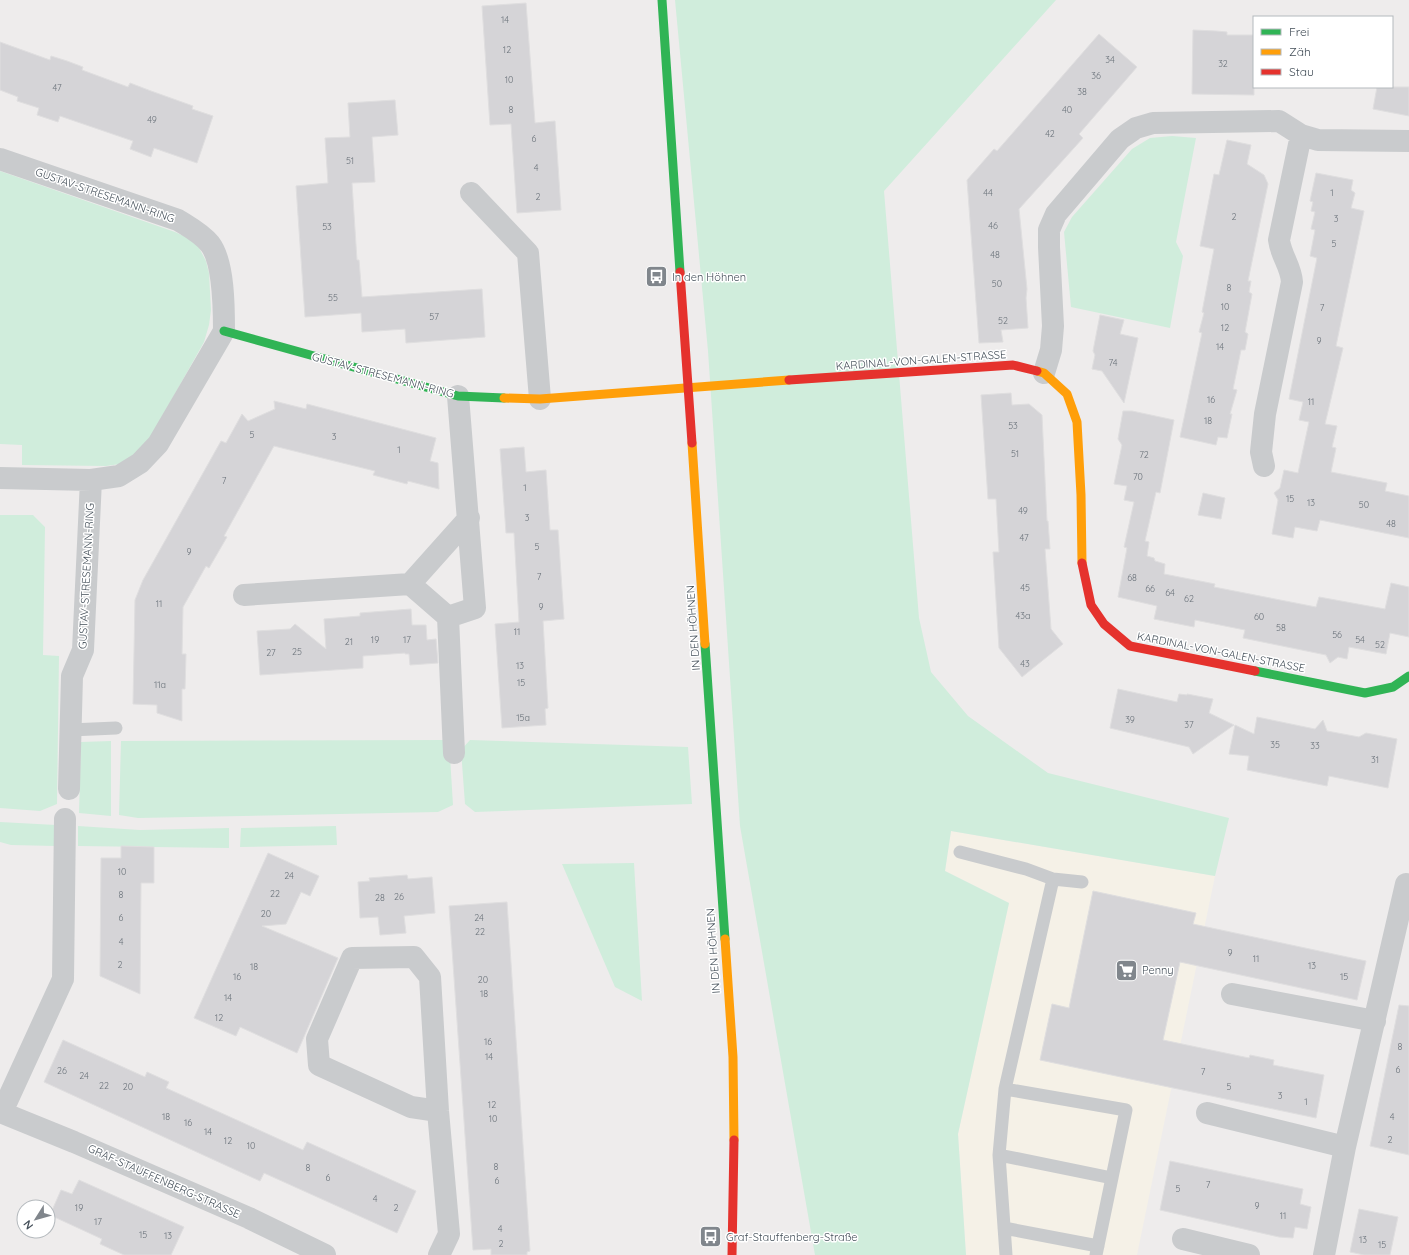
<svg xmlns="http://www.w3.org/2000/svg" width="1409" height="1255" viewBox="0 0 1409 1255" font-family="Quicksand,sans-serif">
<rect width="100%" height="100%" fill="#eeecec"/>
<path fill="#f5f1e7" d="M 951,831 L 1215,876 L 1137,1255 L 966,1255 L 958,1134 L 1009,903 L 945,871 Z"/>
<path fill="#d0eddc" d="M 675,0 L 1056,0 L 884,191 L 919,618 L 931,672 L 968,716 L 1048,773 L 1229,818 L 1215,876 L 951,831 L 945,871 L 1009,903 L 958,1134 L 966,1255 L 815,1255 L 740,826 L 708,351 Z
M 1172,136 L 1196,138 L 1176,242 L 1183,256 L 1170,328 L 1071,307 L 1064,232 L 1072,217 L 1132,149 L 1150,138 Z
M 0,171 L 175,232 L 188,238 L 198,246 L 206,261 L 209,273 L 211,310 L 209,325 L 204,342 L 144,449 L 120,464 L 106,466 L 22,465 L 22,445 L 0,444 Z
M 0,515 L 33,515 L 45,527 L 43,655 L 59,656 L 57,804 L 40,811 L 0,808 Z
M 449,740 L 453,805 L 438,812 L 138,818 L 119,815 L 121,741 Z
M 470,740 L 688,747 L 692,804 L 475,812 L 465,804 L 461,750 Z
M 111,741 L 111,816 L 79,813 L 81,742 Z
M 0,822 L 56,825 L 56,846 L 11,845 L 0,842 Z
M 78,826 L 140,830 L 229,828 L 229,848 L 78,846 Z
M 336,826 L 337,845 L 240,847 L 241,828 Z
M 634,863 L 642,1001 L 615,987 L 562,864 Z"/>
<path fill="#d5d4d7" stroke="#dfdedf" d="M 526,3 L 535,123 L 555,121 L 561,210 L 517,213 L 511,124 L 490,125 L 482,6 Z
M 1193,30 L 1216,31 L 1227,32 L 1227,35 L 1254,35 L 1254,95 L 1192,94 Z
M 1099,34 L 1137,67 L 1079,134 L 1083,138 L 1019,209 L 1027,289 L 1026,298 L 1028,328 L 1001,330 L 1003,342 L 979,343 L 967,180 L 994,149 L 997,151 Z
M 0,42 L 50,60 L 51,56 L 67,61 L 83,67 L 82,70 L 128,87 L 130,83 L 151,91 L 193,106 L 192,109 L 213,116 L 197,163 L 154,148 L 151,157 L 130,149 L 133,141 L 60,116 L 58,122 L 37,115 L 39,108 L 17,101 L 18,97 L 0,90 Z
M 1377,87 L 1409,87 L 1409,116 L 1373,109 Z
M 395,100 L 398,135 L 372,137 L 375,182 L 352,183 L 357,260 L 359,260 L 362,297 L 482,289 L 485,337 L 406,343 L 405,329 L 362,332 L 361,313 L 305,317 L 296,186 L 328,183 L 325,138 L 350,137 L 348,103 Z
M 1227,140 L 1251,145 L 1247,164 L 1264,175 L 1268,184 L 1248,281 L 1251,281 L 1249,292 L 1252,294 L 1245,332 L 1248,334 L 1245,350 L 1241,350 L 1233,389 L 1237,390 L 1230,414 L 1232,414 L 1227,438 L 1218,437 L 1216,445 L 1180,437 L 1202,333 L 1199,332 L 1204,313 L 1202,312 L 1214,249 L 1200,246 L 1214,174 L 1219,175 Z
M 1316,173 L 1353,180 L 1351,190 L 1355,193 L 1351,208 L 1364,211 L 1336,346 L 1343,348 L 1325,424 L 1337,426 L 1332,447 L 1336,448 L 1331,472 L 1387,483 L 1385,491 L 1409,496 L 1409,538 L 1320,520 L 1317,531 L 1295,527 L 1293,538 L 1272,534 L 1278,500 L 1274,493 L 1280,488 L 1284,470 L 1298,473 L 1309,422 L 1299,420 L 1303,402 L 1289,399 L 1317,258 L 1310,256 L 1315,230 L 1311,229 L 1315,212 L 1311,211 L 1313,202 L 1310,201 Z
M 1100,315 L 1124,320 L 1120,334 L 1138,338 L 1124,403 L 1102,371 L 1092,369 L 1095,355 L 1093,351 Z
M 1011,393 L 1012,405 L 1029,404 L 1042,415 L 1047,521 L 1048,521 L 1050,549 L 1045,549 L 1051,629 L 1063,644 L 1022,677 L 999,648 L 993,552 L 999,552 L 996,499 L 988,499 L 981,395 Z
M 274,401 L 306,409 L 307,404 L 436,438 L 430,461 L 438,463 L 439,489 L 408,481 L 407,484 L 373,475 L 375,471 L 274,446 L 224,536 L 227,537 L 209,568 L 206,566 L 183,607 L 182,654 L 186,654 L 185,689 L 182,689 L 182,721 L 157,713 L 157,705 L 133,704 L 135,600 L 143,580 L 221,441 L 226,443 L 242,414 L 248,421 L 275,409 Z
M 1123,411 L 1132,411 L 1174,420 L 1160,493 L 1156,492 L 1145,541 L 1149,542 L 1147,556 L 1154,558 L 1155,561 L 1165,564 L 1164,574 L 1215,584 L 1214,587 L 1316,607 L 1319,597 L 1385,609 L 1391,583 L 1409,587 L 1409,637 L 1390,633 L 1386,654 L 1349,647 L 1347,659 L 1338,657 L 1330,663 L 1326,655 L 1243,638 L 1245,630 L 1195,620 L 1194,627 L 1154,619 L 1157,606 L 1118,597 L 1127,548 L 1124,547 L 1134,502 L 1124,500 L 1127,486 L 1114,484 L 1122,445 L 1118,439 Z
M 524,447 L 526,472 L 546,470 L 550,530 L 558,530 L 564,619 L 543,621 L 548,708 L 545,709 L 546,725 L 502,728 L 495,624 L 519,622 L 514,533 L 506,533 L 500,449 Z
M 1203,493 L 1225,498 L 1221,519 L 1198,515 Z
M 411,609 L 412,625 L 426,625 L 427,640 L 436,639 L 438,663 L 410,665 L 409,654 L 405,654 L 405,653 L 363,656 L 363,668 L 260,675 L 257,631 L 290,629 L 295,624 L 326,649 L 324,619 L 360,616 L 360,613 Z
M 1118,689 L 1177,702 L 1179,694 L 1187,695 L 1187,694 L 1213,699 L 1209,713 L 1234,725 L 1193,754 L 1189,747 L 1110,728 Z
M 1257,717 L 1315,729 L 1323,720 L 1327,731 L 1359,737 L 1366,733 L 1397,739 L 1388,788 L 1329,776 L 1327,786 L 1247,770 L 1249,756 L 1229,754 L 1235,725 L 1254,734 Z
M 121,846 L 154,847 L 154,883 L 141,883 L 140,994 L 100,976 L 101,858 L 121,858 Z
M 268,853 L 319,876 L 310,896 L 301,892 L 286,924 L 262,926 L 338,958 L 297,1053 L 240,1027 L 236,1036 L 194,1018 Z
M 407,875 L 408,879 L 432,877 L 435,913 L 404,916 L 406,933 L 380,935 L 378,917 L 360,918 L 358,882 L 370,881 L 369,878 Z
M 1093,891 L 1196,913 L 1193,924 L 1366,961 L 1357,1000 L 1180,962 L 1163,1040 L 1249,1058 L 1250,1055 L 1274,1060 L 1273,1065 L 1324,1075 L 1316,1118 L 1040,1060 L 1052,1004 L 1069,1008 Z
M 507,902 L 530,1251 L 527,1252 L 527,1255 L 491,1255 L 491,1249 L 473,1250 L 449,906 Z
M 1399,1005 L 1409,1006 L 1409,1155 L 1370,1146 Z
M 63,1040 L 145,1077 L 147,1072 L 169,1082 L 166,1088 L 303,1150 L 307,1142 L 416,1191 L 397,1233 L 264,1173 L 260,1181 L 44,1082 Z
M 1170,1161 L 1303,1189 L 1300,1204 L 1311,1207 L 1307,1229 L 1295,1227 L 1293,1238 L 1279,1237 L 1160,1210 Z
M 79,1180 L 184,1227 L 171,1255 L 124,1255 L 100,1244 L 102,1239 L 50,1215 L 61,1190 L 72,1194 Z
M 1359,1209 L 1398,1217 L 1390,1255 L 1364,1255 L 1350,1252 Z"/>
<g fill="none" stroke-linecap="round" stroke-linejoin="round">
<path stroke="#c9cbcd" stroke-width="13" d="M 70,730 L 116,728
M 960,852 L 1026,869 L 1053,879 L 1005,1089 L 999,1155 L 1006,1255
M 1053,879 L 1082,882
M 1005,1089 L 1126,1110 L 1096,1255
M 999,1155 L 1112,1178
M 1004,1228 L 1098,1246"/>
<path stroke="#c9cbcd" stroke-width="22" d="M 0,159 L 178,220 C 189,227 201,233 210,244 C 224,262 224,308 224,331 L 158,444 L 140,463 L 119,476 L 91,480 L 0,478
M 471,193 L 528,253 L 540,399
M 1044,373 L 1051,350 L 1053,326 L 1049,247 L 1049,230 L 1056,214 L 1120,139 L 1136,128 L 1153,123 L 1279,121 L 1301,135 L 1318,140 L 1409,141
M 1264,466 L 1261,452 L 1265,414 L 1292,282 C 1291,266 1281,256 1279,240 L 1301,135
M 244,595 L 410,584
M 448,617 L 410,584 L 469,518
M 454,753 L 448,617 L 475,608 L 458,396
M 69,789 L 72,676 L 83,650 L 91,480
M 1232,994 L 1375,1021
M 438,1111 L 411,1107 L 319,1065 L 317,1039 L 352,958 L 414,957 L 430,977 L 438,1111 L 449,1234 L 439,1255
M 0,1112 L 74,1142 L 249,1218 L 325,1255
M 2,1112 L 63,979 L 65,819
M 1207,1113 L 1345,1147
M 1183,1239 L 1249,1255
M 1324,1255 L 1345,1147 L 1406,884"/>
<path stroke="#30b455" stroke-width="9" d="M 662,0 L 680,272
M 224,331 L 458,396 L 504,398
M 705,644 L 725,939
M 1255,671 L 1365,693 L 1393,687 L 1409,676"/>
<path stroke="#ff9f0a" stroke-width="9" d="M 1037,371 L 1044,373 L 1067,394 L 1077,422 L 1081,495 L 1082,563
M 504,398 L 540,399 L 789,380
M 692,443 L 705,644
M 725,939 L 733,1057 L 734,1140"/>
<path stroke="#e5322d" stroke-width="9" d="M 680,272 L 692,443
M 789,380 L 1013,365 L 1037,371
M 1082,563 L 1091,605 L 1104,624 L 1130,646 L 1255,671
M 732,1255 L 734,1140"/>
</g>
<defs>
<symbol id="bus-square" viewBox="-11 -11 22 22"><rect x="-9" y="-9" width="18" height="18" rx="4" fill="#80868c" stroke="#fff"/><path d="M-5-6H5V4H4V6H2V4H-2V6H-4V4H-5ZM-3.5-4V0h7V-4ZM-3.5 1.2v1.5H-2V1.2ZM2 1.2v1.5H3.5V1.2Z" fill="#fff"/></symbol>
<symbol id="supermarket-square" viewBox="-11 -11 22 22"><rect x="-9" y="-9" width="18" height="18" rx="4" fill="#80868c" stroke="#fff"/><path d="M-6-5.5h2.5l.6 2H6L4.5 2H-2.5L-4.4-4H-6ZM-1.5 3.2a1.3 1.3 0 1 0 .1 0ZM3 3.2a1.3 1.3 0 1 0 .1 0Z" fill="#fff"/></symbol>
</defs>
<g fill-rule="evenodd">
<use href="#bus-square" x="644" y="264" width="25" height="25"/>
<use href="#supermarket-square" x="1114" y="958" width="25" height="25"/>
<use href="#bus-square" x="698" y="1224" width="25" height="25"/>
</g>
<g text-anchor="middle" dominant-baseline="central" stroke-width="3" stroke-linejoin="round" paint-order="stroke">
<g font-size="9" fill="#6a727a">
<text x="505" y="19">14</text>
<text x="507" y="49">12</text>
<text x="1110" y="59">34</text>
<text x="1223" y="63">32</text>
<text x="1096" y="75">36</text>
<text x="509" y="79">10</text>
<text x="57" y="87">47</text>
<text x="1082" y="91">38</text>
<text x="511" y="109">8</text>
<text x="1067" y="109">40</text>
<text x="152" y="119">49</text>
<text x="1050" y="133">42</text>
<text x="534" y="138">6</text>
<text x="350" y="160">51</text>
<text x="536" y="167">4</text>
<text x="988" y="192">44</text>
<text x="1332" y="192">1</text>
<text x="538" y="196">2</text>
<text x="1234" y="216">2</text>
<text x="1336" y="218">3</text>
<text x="993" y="225">46</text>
<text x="327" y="226">53</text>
<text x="1334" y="243">5</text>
<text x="995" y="254">48</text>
<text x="997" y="283">50</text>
<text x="1229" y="287">8</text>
<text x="333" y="297">55</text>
<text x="1225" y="306">10</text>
<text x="1322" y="307">7</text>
<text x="434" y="316">57</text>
<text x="1003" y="320">52</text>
<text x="1225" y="327">12</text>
<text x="1319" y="340">9</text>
<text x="1220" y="346">14</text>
<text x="1113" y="362">74</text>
<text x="1211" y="399">16</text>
<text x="1311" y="401">11</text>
<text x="1208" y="420">18</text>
<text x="1013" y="425">53</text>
<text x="252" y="434">5</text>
<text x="334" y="436">3</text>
<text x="399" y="449">1</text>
<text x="1015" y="453">51</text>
<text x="1144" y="454">72</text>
<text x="1138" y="476">70</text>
<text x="224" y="480">7</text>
<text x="525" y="487">1</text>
<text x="1290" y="498">15</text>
<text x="1311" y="502">13</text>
<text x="1364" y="504">50</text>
<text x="1023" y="510">49</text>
<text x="527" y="517">3</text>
<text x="1391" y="523">48</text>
<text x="1024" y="537">47</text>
<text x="537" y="546">5</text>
<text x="189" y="551">9</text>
<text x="539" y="576">7</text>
<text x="1132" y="577">68</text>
<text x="1025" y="587">45</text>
<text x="1150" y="588">66</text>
<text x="1170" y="592">64</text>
<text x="1189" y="598">62</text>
<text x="159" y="603">11</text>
<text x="541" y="606">9</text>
<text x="1023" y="615">43a</text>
<text x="1259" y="616">60</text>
<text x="1281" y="627">58</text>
<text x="517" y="631">11</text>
<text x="1337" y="634">56</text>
<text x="375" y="639">19</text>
<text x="407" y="639">17</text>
<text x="1360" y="639">54</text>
<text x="349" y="641">21</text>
<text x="1380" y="644">52</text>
<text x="297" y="651">25</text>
<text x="271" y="652">27</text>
<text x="1025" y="663">43</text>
<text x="520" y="665">13</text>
<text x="521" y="682">15</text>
<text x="160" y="684">11a</text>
<text x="523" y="717">15a</text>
<text x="1130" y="719">39</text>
<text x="1189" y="724">37</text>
<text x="1275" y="744">35</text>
<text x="1315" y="745">33</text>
<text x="1375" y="759">31</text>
<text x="122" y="871">10</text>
<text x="289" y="875">24</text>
<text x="275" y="893">22</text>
<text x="121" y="894">8</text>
<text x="399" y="896">26</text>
<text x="380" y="897">28</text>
<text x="266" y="913">20</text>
<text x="121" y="917">6</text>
<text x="479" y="917">24</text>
<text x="480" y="931">22</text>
<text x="121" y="941">4</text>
<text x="1230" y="952">9</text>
<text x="1256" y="958">11</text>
<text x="120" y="964">2</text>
<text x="1312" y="965">13</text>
<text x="254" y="966">18</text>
<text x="237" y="976">16</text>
<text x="1344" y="976">15</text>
<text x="483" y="979">20</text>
<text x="484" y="993">18</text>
<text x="228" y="997">14</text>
<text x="219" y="1017">12</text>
<text x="488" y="1041">16</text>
<text x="1400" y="1046">8</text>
<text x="489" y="1056">14</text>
<text x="1398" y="1069">6</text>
<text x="62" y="1070">26</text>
<text x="1203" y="1071">7</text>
<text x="84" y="1075">24</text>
<text x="104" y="1085">22</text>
<text x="128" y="1086">20</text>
<text x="1229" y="1086">5</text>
<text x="1280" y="1095">3</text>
<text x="1306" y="1101">1</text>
<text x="492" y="1104">12</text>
<text x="166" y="1116">18</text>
<text x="1392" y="1116">4</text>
<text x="493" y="1118">10</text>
<text x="188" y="1122">16</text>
<text x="208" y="1131">14</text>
<text x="1390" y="1139">2</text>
<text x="228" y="1140">12</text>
<text x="251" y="1145">10</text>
<text x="496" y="1166">8</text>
<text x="308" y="1167">8</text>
<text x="328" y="1177">6</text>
<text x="497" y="1180">6</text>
<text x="1208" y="1184">7</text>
<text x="1178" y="1188">5</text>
<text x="375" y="1198">4</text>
<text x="1257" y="1205">9</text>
<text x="79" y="1207">19</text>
<text x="396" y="1207">2</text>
<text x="1283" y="1215">11</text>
<text x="98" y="1221">17</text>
<text x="500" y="1228">4</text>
<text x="143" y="1234">15</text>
<text x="168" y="1235">13</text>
<text x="1363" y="1239">13</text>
<text x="501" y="1243">2</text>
<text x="1382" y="1244">15</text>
</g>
<g font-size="11" fill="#444f59" stroke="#fff">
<text transform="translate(105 195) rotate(19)">GUSTAV-STRESEMANN-RING</text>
<text transform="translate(921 360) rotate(-4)">KARDINAL-VON-GALEN-STRASSE</text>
<text transform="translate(383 375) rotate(15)">GUSTAV-STRESEMANN-RING</text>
<text transform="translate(86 576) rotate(-87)">GUSTAV-STRESEMANN-RING</text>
<text transform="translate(693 628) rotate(-94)">IN DEN HÖHNEN</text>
<text transform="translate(1221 652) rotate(11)">KARDINAL-VON-GALEN-STRASSE</text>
<text transform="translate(713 951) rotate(-94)">IN DEN HÖHNEN</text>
<text transform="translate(164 1181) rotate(24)">GRAF-STAUFFENBERG-STRASSE</text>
</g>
<g font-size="11" fill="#444f59" stroke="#fff" text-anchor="start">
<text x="672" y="277">In den Höhnen</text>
<text x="1142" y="970">Penny</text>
<text x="726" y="1237">Graf-Stauffenberg-Straße</text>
</g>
</g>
<rect x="1253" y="16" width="140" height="72" fill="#ffffff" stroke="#b4b9bd"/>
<rect x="1261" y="29" width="20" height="6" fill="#30b455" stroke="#b4b9bd"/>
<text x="1289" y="36" font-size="12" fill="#444f59">Frei</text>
<rect x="1261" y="49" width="20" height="6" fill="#ff9f0a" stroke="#b4b9bd"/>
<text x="1289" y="56" font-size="12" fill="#444f59">Zäh</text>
<rect x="1261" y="69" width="20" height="6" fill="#e5322d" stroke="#b4b9bd"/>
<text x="1289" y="76" font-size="12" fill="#444f59">Stau</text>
<g transform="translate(36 1219) rotate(233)"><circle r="19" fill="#ffffff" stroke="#b4b9bd"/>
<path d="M0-3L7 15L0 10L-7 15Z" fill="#80868c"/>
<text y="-6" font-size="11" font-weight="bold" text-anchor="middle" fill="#444f59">N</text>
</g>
</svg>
